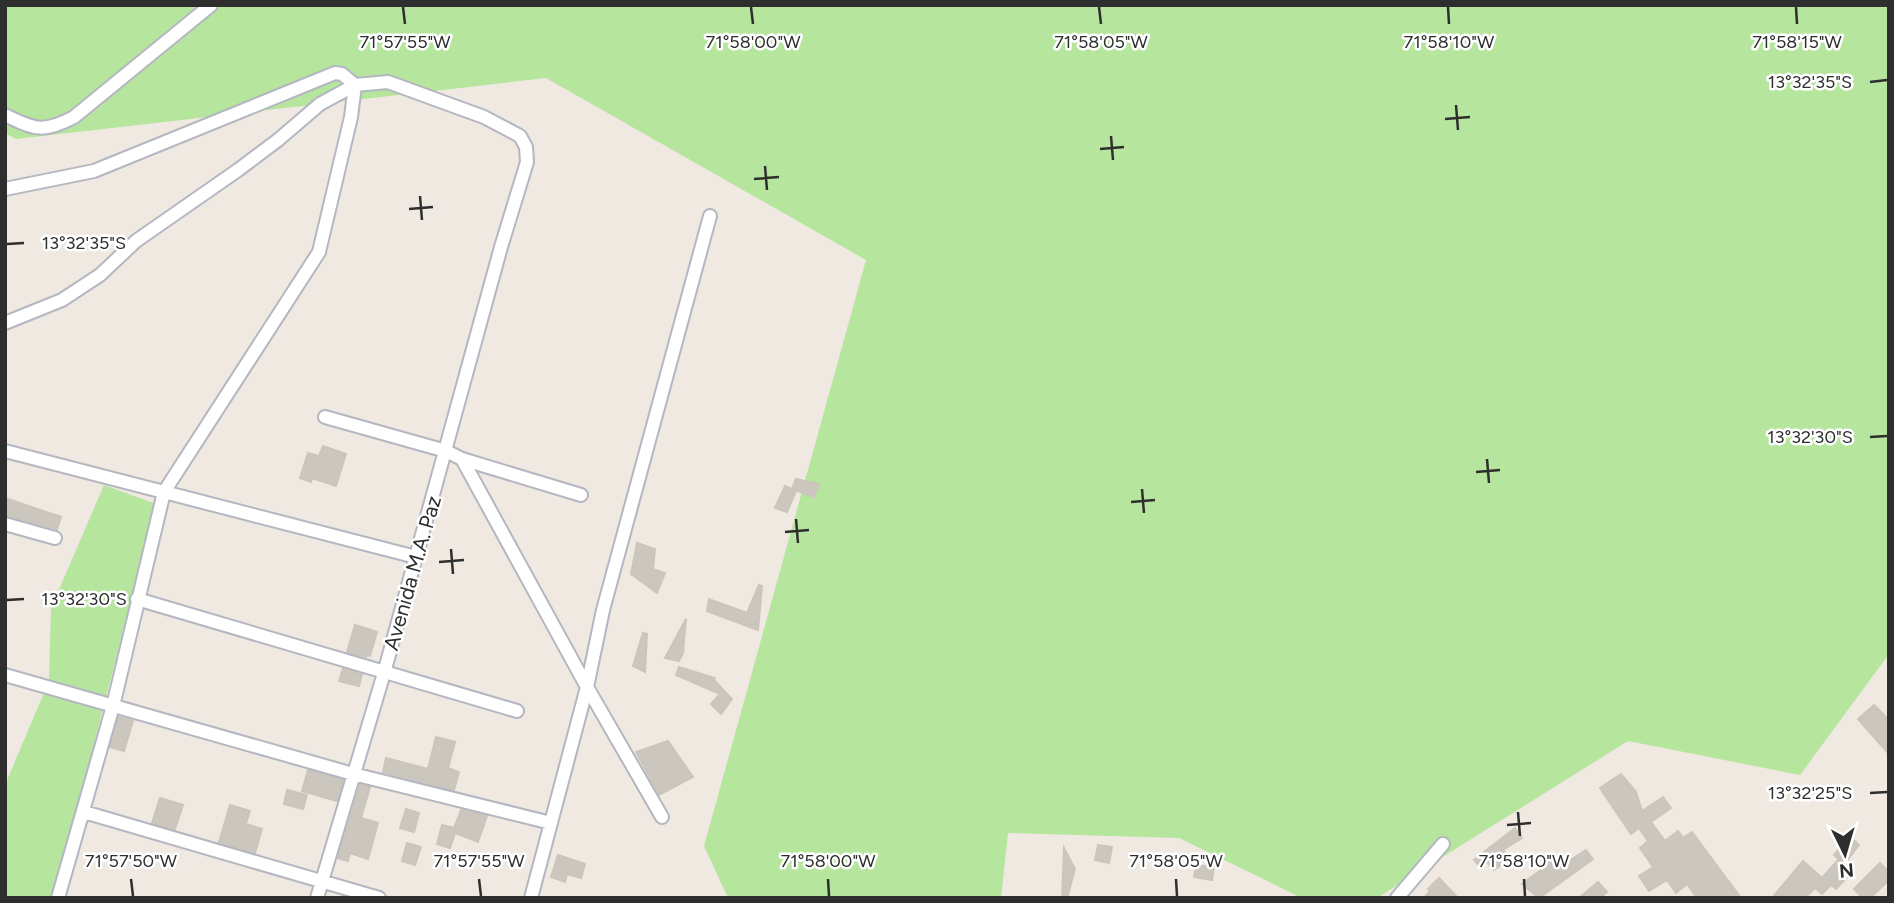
<svg xmlns="http://www.w3.org/2000/svg" width="1894" height="903" viewBox="0 0 1894 903" font-family="Figtree,sans-serif">
<rect width="100%" height="100%" fill="#efe9e1"/>
<path fill="#b6e59e" d="M 5,5 L 1889,5 L 1889,654 L 1800,775 L 1628,741 L 1377,898 L 1302,898 L 1179,838 L 1008,833 L 1001,898 L 728,898 L 704,846 L 866,260 L 546,78 L 16,139 L 5,133 Z
M 104,485 L 156,504 L 54,898 L 5,898 L 5,785 L 49,681 L 51,608 Z"/>
<path fill="#cbc7bf" stroke="#cbc5ba" stroke-width="2" d="M 323,446 L 346,454 L 336,486 L 312,478 L 311,482 L 300,478 L 308,453 L 319,456 Z
M 796,479 L 819,484 L 814,497 L 792,489 Z
M 785,486 L 796,491 L 787,512 L 775,508 Z
M 5,498 L 61,517 L 57,529 L 5,515 Z
M 637,543 L 655,549 L 653,569 L 665,573 L 657,593 L 631,574 Z
M 759,585 L 762,586 L 758,630 L 707,611 L 709,599 L 747,613 Z
M 686,619 L 683,653 L 679,661 L 665,658 Z
M 355,625 L 377,632 L 370,656 L 367,655 L 366,657 L 347,652 Z
M 643,633 L 647,634 L 645,672 L 633,666 Z
M 679,667 L 715,678 L 714,680 L 732,699 L 721,714 L 711,704 L 720,694 L 676,675 Z
M 343,669 L 362,674 L 359,686 L 339,681 Z
M 1874,705 L 1889,720 L 1889,754 L 1858,719 Z
M 119,717 L 133,721 L 124,751 L 110,747 Z
M 436,737 L 455,742 L 448,768 L 459,772 L 454,790 L 383,772 L 386,758 L 428,769 Z
M 668,741 L 693,777 L 659,795 L 636,752 Z
M 308,770 L 343,780 L 337,801 L 302,791 Z
M 1621,774 L 1636,792 L 1642,811 L 1663,797 L 1671,808 L 1651,822 L 1665,841 L 1678,831 L 1683,838 L 1692,832 L 1741,898 L 1697,898 L 1687,884 L 1676,893 L 1667,880 L 1649,891 L 1639,876 L 1653,867 L 1640,848 L 1648,841 L 1639,828 L 1631,834 L 1600,788 Z
M 360,785 L 370,787 L 361,818 L 378,823 L 368,859 L 350,853 L 348,861 L 338,858 Z
M 287,790 L 307,795 L 303,809 L 284,804 Z
M 160,798 L 183,805 L 175,829 L 152,823 Z
M 230,805 L 250,811 L 246,824 L 262,829 L 255,853 L 219,842 Z
M 406,809 L 419,813 L 414,832 L 400,828 Z
M 461,810 L 487,816 L 478,842 L 455,833 L 450,848 L 437,844 L 442,825 L 454,828 Z
M 1515,828 L 1522,838 L 1503,850 L 1510,859 L 1494,870 L 1487,862 L 1480,867 L 1474,860 Z
M 1849,836 L 1859,845 L 1846,862 L 1849,865 L 1846,868 L 1851,873 L 1836,889 L 1831,885 L 1822,894 L 1815,888 L 1805,898 L 1772,898 L 1803,861 L 1822,878 L 1839,859 L 1834,855 Z
M 407,843 L 421,847 L 415,865 L 402,861 Z
M 1098,845 L 1112,847 L 1109,863 L 1095,860 Z
M 1064,848 L 1075,869 L 1067,898 L 1062,898 Z
M 1586,850 L 1593,859 L 1539,898 L 1522,884 L 1542,869 L 1540,865 L 1552,860 L 1556,869 Z
M 558,855 L 585,864 L 581,878 L 567,874 L 565,882 L 551,877 Z
M 1880,863 L 1889,872 L 1889,880 L 1870,898 L 1863,898 L 1854,889 Z
M 1196,865 L 1214,867 L 1212,880 L 1194,877 Z
M 1439,878 L 1458,898 L 1424,898 L 1430,891 L 1428,889 Z
M 1598,882 L 1607,892 L 1600,898 L 1579,898 Z"/>
<g fill="none" stroke-linecap="round" stroke-linejoin="round">
<defs>
<path id="street" d="M 5,115 C 35,130 44,133 74,117 L 211,5
M 5,189 L 94,171 L 335,73 L 342,74 L 355,85 L 351,117 L 319,252 L 164,492 L 113,706 L 58,898
M 5,323 L 62,300 L 100,275 L 136,241 L 238,170 L 278,140 L 320,104 L 355,85 L 388,82 L 484,117 L 520,136 L 526,147 L 527,162 L 501,247 L 384,673 L 317,898
M 325,417 L 446,451 L 462,459 L 587,687 L 662,817
M 5,451 L 416,557
M 462,459 L 581,495
M 5,524 L 55,538
M 137,599 L 517,711
M 5,675 L 353,774 L 551,823
M 84,812 L 379,898
M 531,898 L 587,687 L 603,610 L 710,216
M 1397,898 L 1443,844"/>
</defs>
<use href="#street" stroke="#b4b7c1" stroke-width="16"/>
<use href="#street" stroke="#fff" stroke-width="12"/>
</g>
<path fill="none" stroke="#2e2e2e" stroke-width="2.5" d="M 403,7 L 405,24M 751,7 L 753,24M 1099,7 L 1101,24M 1448,7 L 1449,24M 1796,7 L 1797,24M 1870,82 L 1887,80M 1456,105 L 1458,130M 1445,119 L 1470,117M 1111,136 L 1113,160M 1100,149 L 1124,147M 765,166 L 767,190M 754,179 L 779,177M 420,196 L 422,220M 409,209 L 433,207M 7,244 L 24,243M 1870,437 L 1887,436M 1487,459 L 1489,483M 1476,472 L 1500,470M 1142,489 L 1144,513M 1131,502 L 1155,500M 796,519 L 798,543M 785,532 L 809,530M 451,549 L 453,574M 439,562 L 464,560M 7,600 L 24,599M 1870,793 L 1887,792M 1518,812 L 1520,836M 1507,825 L 1531,823M 131,879 L 133,896M 479,879 L 481,896M 828,879 L 829,896M 1176,879 L 1177,896M 1524,879 L 1525,896"/>
<g text-anchor="middle" dominant-baseline="central" stroke-width="5" stroke-linejoin="round" paint-order="stroke">
<g font-size="21" fill="#2e2e2e" stroke="#fff">
<text transform="translate(412 573) rotate(-74)">Avenida M.A. Paz</text>
</g>
</g>
<g font-size="18" text-anchor="middle" fill="#2e2e2e" stroke="#fff" stroke-width="5" stroke-linejoin="round" paint-order="stroke">
<text x="405" y="48">71°57'55"W</text>
<text x="753" y="48">71°58'00"W</text>
<text x="1101" y="48">71°58'05"W</text>
<text x="1449" y="48">71°58'10"W</text>
<text x="1797" y="48">71°58'15"W</text>
<text x="1810" y="88">13°32'35"S</text>
<text x="84" y="249">13°32'35"S</text>
<text x="1810" y="443">13°32'30"S</text>
<text x="84" y="605">13°32'30"S</text>
<text x="1810" y="799">13°32'25"S</text>
<text x="131" y="867">71°57'50"W</text>
<text x="479" y="867">71°57'55"W</text>
<text x="828" y="867">71°58'00"W</text>
<text x="1176" y="867">71°58'05"W</text>
<text x="1524" y="867">71°58'10"W</text>
</g>
<rect width="1894" height="903" fill="none" stroke="#2e2e2e" stroke-width="14"/>
<g transform="translate(1845 854) rotate(175)" stroke="#ffffff" stroke-width="5" paint-order="stroke">
<path d="M0-5L12 26L0 18L-12 26Z" fill="#2e2e2e"/>
<text y="-10" font-size="19" font-weight="bold" text-anchor="middle" fill="#2e2e2e">N</text>
</g>
</svg>
